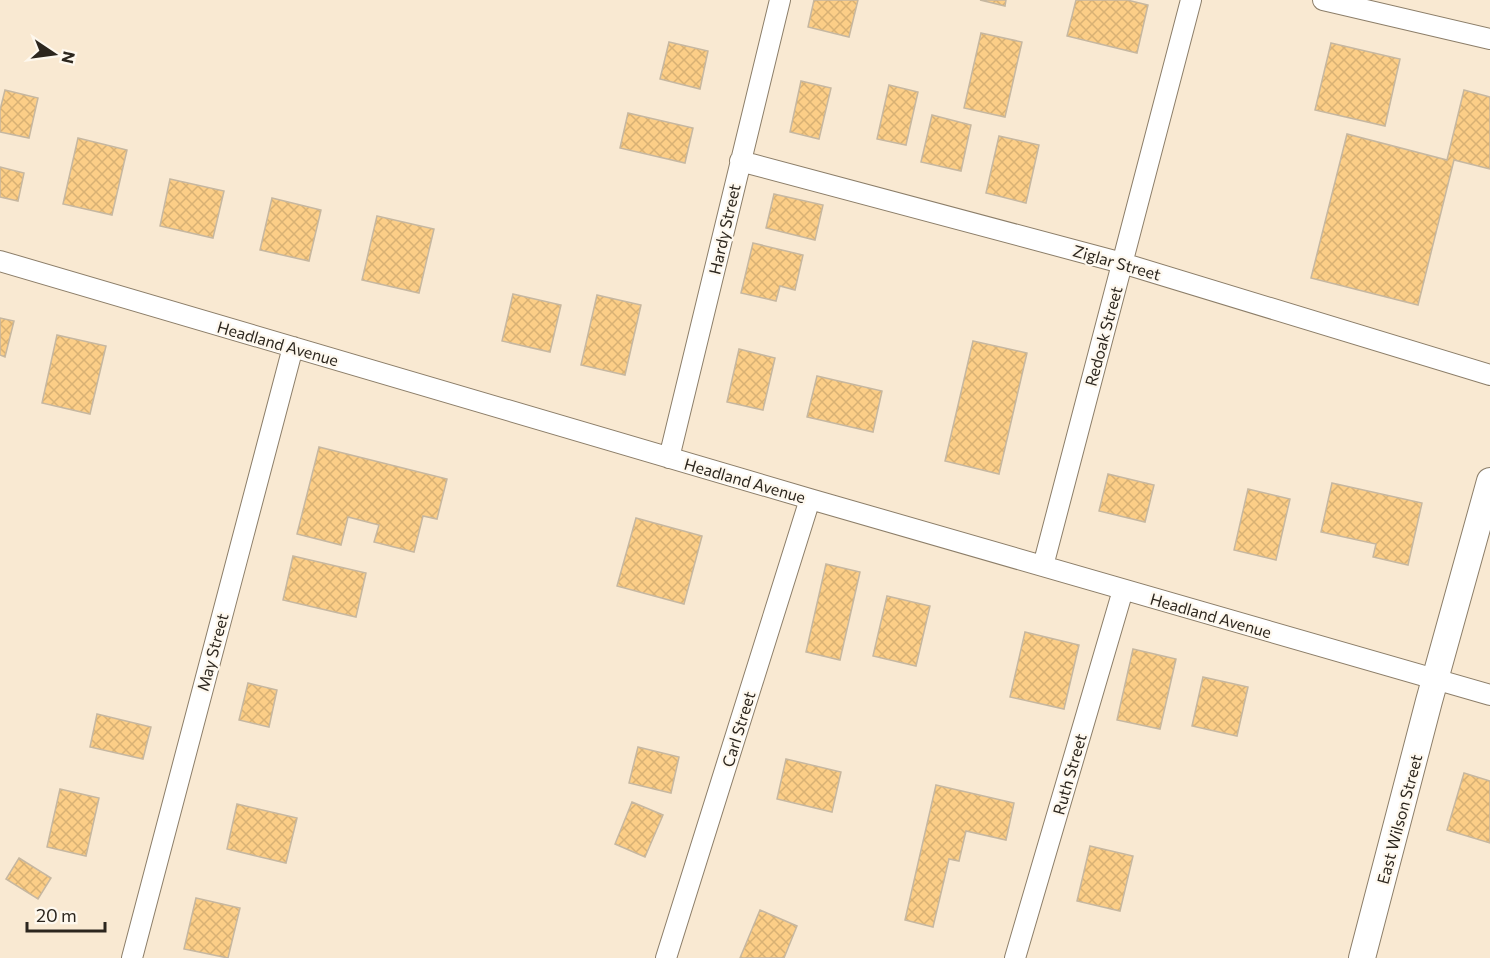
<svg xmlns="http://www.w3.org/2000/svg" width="1490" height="958" viewBox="0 0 1490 958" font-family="Commissioner,sans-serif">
<defs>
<pattern id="building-cross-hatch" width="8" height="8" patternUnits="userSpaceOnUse" patternTransform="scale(1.5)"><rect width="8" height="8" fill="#fcce87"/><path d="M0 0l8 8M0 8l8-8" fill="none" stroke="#d8b174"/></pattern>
</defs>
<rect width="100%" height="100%" fill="#f9e9d2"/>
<path fill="url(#building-cross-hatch)" stroke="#c6b7a0" stroke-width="1.5" d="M 814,0 L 858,0 L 849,37 L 808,27 Z
M 980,0 L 1006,0 L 1005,6 Z
M 1076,0 L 1127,0 L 1148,5 L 1137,53 L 1067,36 Z
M 981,33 L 1022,42 L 1005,117 L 964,108 Z
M 669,42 L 708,51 L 700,89 L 660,79 Z
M 1331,43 L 1400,59 L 1385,126 L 1315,110 Z
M 801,81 L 831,88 L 819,139 L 790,132 Z
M 889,85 L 918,92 L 906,145 L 877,139 Z
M 5,90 L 38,98 L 29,138 L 0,132 L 0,110 Z
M 1464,90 L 1490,97 L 1490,169 L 1454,160 L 1418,305 L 1311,278 L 1347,134 L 1447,160 Z
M 628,113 L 693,128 L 685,163 L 620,148 Z
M 932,115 L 971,125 L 961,171 L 921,162 Z
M 999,136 L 1039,145 L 1026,203 L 986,193 Z
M 78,138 L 127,150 L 112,215 L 63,204 Z
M 0,167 L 24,173 L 18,201 L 0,197 Z
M 170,179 L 224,191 L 213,238 L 160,226 Z
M 774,194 L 823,205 L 815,240 L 766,228 Z
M 272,198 L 321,210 L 309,261 L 260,250 Z
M 377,216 L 434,229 L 419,293 L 362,280 Z
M 753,243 L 803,255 L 795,290 L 780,286 L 776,301 L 741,293 Z
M 513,294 L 561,305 L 550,352 L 502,341 Z
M 597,295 L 641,305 L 625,375 L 581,365 Z
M 0,318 L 14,321 L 5,357 L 0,355 Z
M 57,335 L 106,346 L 90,414 L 42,403 Z
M 973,341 L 1027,353 L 999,474 L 945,461 Z
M 739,349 L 775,358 L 763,410 L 727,402 Z
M 817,376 L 882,391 L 873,432 L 807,417 Z
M 319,447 L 447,479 L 437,519 L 423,516 L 414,552 L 374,542 L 379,525 L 348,517 L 341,545 L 297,534 Z
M 1108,474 L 1154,485 L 1145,522 L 1099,511 Z
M 1332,483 L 1422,503 L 1408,565 L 1373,557 L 1376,544 L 1321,532 Z
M 1248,489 L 1290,499 L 1276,560 L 1234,550 Z
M 636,518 L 702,536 L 684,604 L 617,586 Z
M 293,556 L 366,573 L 356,617 L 283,600 Z
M 826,564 L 860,572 L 840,660 L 806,652 Z
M 887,596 L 930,606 L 916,666 L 873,656 Z
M 1025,632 L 1079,645 L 1064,709 L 1010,697 Z
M 1133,649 L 1176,659 L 1160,729 L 1117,720 Z
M 1203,677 L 1248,687 L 1237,736 L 1192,726 Z
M 248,683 L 277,690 L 269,727 L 239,720 Z
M 97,714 L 151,727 L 143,759 L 90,747 Z
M 638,747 L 679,757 L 671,793 L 629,783 Z
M 786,759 L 841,772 L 832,812 L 777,799 Z
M 1464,773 L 1490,781 L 1490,843 L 1447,830 Z
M 936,785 L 1014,803 L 1006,840 L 966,831 L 959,861 L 949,859 L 933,927 L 905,920 Z
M 60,789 L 99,798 L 86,856 L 47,847 Z
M 632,802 L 663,815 L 645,857 L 615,844 Z
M 237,804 L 297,818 L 286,863 L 227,849 Z
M 1090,846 L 1133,856 L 1120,911 L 1077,901 Z
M 19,858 L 51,878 L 38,899 L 6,879 Z
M 196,898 L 240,908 L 228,958 L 184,949 Z
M 760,910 L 797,926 L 784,958 L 740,958 Z"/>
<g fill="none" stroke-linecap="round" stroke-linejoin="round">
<defs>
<path id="minor" d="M 1323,0 L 1490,39
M 740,161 L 1122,263 L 1490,375
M 0,261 L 810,499 L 1490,695
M 669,458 L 780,0
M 1043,566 L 1191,0
M 132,958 L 293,347
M 666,958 L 810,499
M 1015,958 L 1123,590"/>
<path id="tertiary" d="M 1362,958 L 1429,701 L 1490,481"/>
</defs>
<use href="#minor" stroke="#8c7e69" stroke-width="22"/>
<use href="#tertiary" stroke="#8c7e69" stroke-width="28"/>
<use href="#minor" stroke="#fff" stroke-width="20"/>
<use href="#tertiary" stroke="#fff" stroke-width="26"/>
</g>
<g text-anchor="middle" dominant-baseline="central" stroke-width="4.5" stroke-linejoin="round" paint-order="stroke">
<g font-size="16" fill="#2c261e" stroke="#fef8ee">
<text transform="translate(724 229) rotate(-77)">Hardy Street</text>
<text transform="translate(1117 262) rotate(16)">Ziglar Street</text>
<text transform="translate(1103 336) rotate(-75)">Redoak Street</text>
<text transform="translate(278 343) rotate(16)">Headland Avenue</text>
<text transform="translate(745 480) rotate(16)">Headland Avenue</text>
<text transform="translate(1211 615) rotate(16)">Headland Avenue</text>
<text transform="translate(212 652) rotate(-75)">May Street</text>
<text transform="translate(738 729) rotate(-73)">Carl Street</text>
<text transform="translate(1069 774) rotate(-74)">Ruth Street</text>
<text transform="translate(1399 819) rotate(-75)">East Wilson Street</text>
</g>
</g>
<g transform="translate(54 54) rotate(103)" stroke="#fef8ee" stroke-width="4.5" paint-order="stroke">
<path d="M0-4.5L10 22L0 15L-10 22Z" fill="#2c261e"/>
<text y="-9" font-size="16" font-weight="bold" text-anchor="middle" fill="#2c261e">N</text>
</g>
<path d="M27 922v9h78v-9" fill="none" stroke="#2c261e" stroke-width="3"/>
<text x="36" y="922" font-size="18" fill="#2c261e" stroke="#fef8ee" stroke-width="4.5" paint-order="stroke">20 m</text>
</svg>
